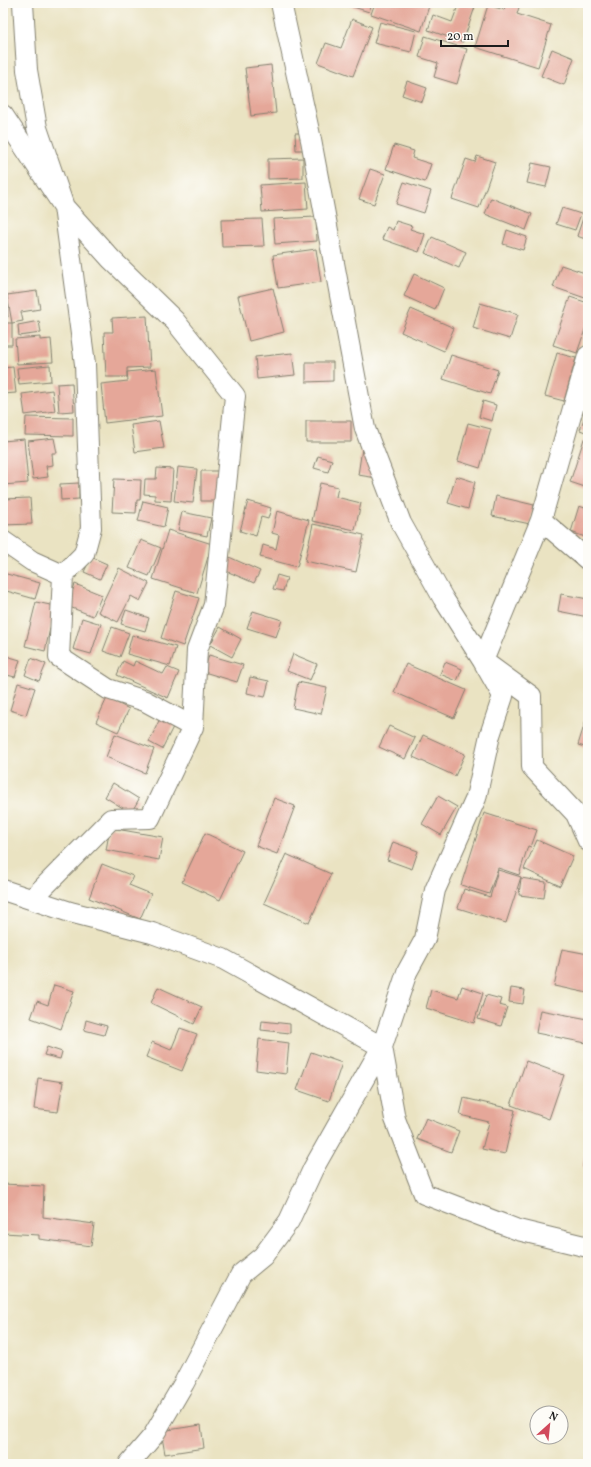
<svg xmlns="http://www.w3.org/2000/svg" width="591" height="1467" viewBox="0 0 591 1467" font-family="Vollkorn,serif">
<rect width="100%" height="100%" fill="#fdfcf7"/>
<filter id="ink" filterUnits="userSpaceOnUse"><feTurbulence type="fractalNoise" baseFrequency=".025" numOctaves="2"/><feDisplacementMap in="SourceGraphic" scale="8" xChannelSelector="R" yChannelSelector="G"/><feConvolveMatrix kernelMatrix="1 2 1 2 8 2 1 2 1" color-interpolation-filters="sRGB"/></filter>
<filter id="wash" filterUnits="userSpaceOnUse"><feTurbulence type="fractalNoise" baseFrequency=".012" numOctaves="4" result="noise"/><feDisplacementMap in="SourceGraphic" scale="16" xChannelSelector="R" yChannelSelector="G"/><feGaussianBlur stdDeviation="0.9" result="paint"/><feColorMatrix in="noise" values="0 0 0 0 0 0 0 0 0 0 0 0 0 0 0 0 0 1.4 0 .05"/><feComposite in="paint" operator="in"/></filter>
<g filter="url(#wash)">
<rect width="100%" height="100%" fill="#eae3c2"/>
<g id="blocks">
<path fill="#e5a799" d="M 341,3 L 372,3 L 369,12 Z
M 375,3 L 420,3 L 429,6 L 421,31 L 371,14 Z
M 459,3 L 475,7 L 463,42 L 428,30 L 433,15 L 452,22 Z
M 506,3 L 520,4 L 517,14 L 551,25 L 538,67 L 475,47 L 488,5 L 504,10 Z
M 352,19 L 372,27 L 353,76 L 318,63 L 326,43 L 341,48 Z
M 380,22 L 416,31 L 411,52 L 374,43 Z
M 425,36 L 467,49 L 457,84 L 434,77 L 438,63 L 419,57 Z
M 552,49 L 574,58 L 564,85 L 541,76 Z
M 271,65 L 276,113 L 251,116 L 245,68 Z
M 407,81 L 427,88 L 422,102 L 402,95 Z
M 295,133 L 302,133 L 304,150 L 296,150 Z
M 394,145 L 414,151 L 412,158 L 431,164 L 425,182 L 386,169 Z
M 477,156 L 495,162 L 479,208 L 452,199 L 466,159 L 475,162 Z
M 303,158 L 303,178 L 268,179 L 268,159 Z
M 532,163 L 551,167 L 546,187 L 527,183 Z
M 370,169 L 385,174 L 374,204 L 359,199 Z
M 306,182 L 308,209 L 262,212 L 260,185 Z
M 404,182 L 431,191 L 424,213 L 396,204 Z
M 491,198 L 532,214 L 526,230 L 485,214 Z
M 562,208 L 581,214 L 575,230 L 556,224 Z
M 585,212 L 588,213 L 588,240 L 577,236 Z
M 316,217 L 317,241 L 275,244 L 273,219 Z
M 262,219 L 264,246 L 222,247 L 221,220 Z
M 396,221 L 412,226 L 410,229 L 425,234 L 419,252 L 382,239 L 387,227 L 393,230 Z
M 507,230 L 527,237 L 523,250 L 503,244 Z
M 432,237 L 466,252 L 459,268 L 425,253 Z
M 316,249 L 321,282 L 278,288 L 273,255 Z
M 561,265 L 588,274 L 588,299 L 553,287 Z
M 414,274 L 444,288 L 435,310 L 404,296 Z
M 273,288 L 284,332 L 249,341 L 238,296 Z
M 37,291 L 40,309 L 21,312 L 23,321 L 12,323 L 7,295 Z
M 6,296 L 8,317 L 3,318 L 3,297 Z
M 570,297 L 588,303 L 588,321 L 577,353 L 553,345 Z
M 480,303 L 518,314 L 510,339 L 473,328 Z
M 411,309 L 454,328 L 444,351 L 401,332 Z
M 147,316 L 150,367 L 127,368 L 127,377 L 106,377 L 104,332 L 113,332 L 112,318 Z
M 39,321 L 41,333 L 19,336 L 18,325 Z
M 3,323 L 12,323 L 12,345 L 3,345 Z
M 40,337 L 40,340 L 51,339 L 53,362 L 17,364 L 15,339 Z
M 292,353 L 295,375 L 257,379 L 255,357 Z
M 557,353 L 576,358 L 564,401 L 545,396 Z
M 451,355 L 498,370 L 490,394 L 443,379 Z
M 306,362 L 333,362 L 333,381 L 306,382 Z
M 50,365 L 51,381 L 19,384 L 17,368 Z
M 13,367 L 16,393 L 3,394 L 3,368 Z
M 156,369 L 162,416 L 105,423 L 101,384 L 128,381 L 127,372 Z
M 72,383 L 74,411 L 59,412 L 57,384 Z
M 52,390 L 55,411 L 25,415 L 22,394 Z
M 483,401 L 496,405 L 492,421 L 479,417 Z
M 588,407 L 588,433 L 580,430 Z
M 26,417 L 73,418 L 73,436 L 25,435 Z
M 159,421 L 164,448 L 135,452 L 131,425 Z
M 306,421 L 351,421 L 351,442 L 306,442 Z
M 468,423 L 491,429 L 480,468 L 458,461 Z
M 54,438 L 57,453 L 52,453 L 53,465 L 46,466 L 48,477 L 33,479 L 28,441 Z
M 24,439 L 28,483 L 3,485 L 3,441 Z
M 584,439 L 588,440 L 588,488 L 570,482 Z
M 363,442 L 382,445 L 377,478 L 358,475 Z
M 318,456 L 332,460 L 328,472 L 314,468 Z
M 178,467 L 197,469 L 193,503 L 174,501 Z
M 157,468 L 173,469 L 171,501 L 155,500 L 155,495 L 144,494 L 145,479 L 156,479 Z
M 201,471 L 221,471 L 221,501 L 201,501 Z
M 456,476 L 475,482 L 468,509 L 448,503 Z
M 114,479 L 141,480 L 140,500 L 137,500 L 136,513 L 112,512 Z
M 79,483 L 79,499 L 61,500 L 60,484 Z
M 320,483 L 338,487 L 336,497 L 361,503 L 355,530 L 312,521 Z
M 496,496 L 534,505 L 530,524 L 492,516 Z
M 30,498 L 32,524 L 3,525 L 3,499 Z
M 143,501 L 168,507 L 164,527 L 138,521 Z
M 248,501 L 271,508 L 268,519 L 261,517 L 256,536 L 240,531 Z
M 579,506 L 588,509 L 588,538 L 571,532 Z
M 277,511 L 309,520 L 297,567 L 260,557 L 263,545 L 276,549 L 279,535 L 272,533 Z
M 182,512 L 211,518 L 207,536 L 178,530 Z
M 313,524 L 364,535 L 356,572 L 305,561 Z
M 168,530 L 212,544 L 197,593 L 153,579 Z
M 141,540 L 161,548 L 149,576 L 129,568 Z
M 91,557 L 107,564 L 100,579 L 84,572 Z
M 229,557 L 260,571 L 254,583 L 224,570 Z
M 119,568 L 149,583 L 140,601 L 131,596 L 118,622 L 98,612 Z
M 3,573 L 40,583 L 35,599 L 3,590 Z
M 277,575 L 287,578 L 283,591 L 273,589 Z
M 75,584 L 102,595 L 93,616 L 67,606 Z
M 176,591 L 199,598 L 183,646 L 161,638 Z
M 561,594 L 588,599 L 588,617 L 558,611 Z
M 36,602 L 55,606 L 45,651 L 25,646 Z
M 126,610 L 149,618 L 145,631 L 121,624 Z
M 253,611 L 282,620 L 276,637 L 247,628 Z
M 82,618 L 101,624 L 91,654 L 73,649 Z
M 112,627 L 129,633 L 120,657 L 103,651 Z
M 220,627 L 241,639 L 232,657 L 210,645 Z
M 132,635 L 176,647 L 170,666 L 127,654 Z
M 293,654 L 317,664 L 310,680 L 287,671 Z
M 3,655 L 20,660 L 15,677 L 3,674 Z
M 209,655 L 243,665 L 237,682 L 204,672 Z
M 31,658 L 46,664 L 39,681 L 25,675 Z
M 123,661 L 133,666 L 135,661 L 163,674 L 167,667 L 179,672 L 168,698 L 117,675 Z
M 445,662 L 462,669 L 457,681 L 440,674 Z
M 406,664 L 466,690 L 454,718 L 394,692 Z
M 250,677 L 269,681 L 265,697 L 247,693 Z
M 298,682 L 327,688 L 321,714 L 293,708 Z
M 18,683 L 35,688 L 26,715 L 10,710 Z
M 107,698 L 129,709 L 118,732 L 96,722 Z
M 163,712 L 177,719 L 162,749 L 149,742 Z
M 588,713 L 588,748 L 578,745 Z
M 389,726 L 415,738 L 405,759 L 379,747 Z
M 115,734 L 154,749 L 145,773 L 106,757 Z
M 423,735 L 465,754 L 455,776 L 413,757 Z
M 113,783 L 139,799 L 131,813 L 105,797 Z
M 438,796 L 457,807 L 441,835 L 422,824 Z
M 274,798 L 295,806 L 277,854 L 256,846 Z
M 484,813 L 537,830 L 531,847 L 528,846 L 519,875 L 498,868 L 489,894 L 461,885 Z
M 110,828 L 163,837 L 159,860 L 106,850 Z
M 205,833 L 243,851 L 220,900 L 182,882 Z
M 537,840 L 573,856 L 560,886 L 524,869 Z
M 393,842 L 418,851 L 412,869 L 387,860 Z
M 286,854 L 331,874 L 309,923 L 264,903 Z
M 102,864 L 133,876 L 129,885 L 151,894 L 140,919 L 89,898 Z
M 498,870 L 521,877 L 506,923 L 458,908 L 464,889 L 490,897 Z
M 521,878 L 546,882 L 544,898 L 519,895 Z
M 562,949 L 588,954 L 588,993 L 554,986 Z
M 54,985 L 74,991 L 61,1029 L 31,1018 L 37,1001 L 48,1005 Z
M 462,986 L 483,993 L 474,1023 L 426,1008 L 431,990 L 458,998 Z
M 158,987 L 202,1007 L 194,1024 L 151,1003 Z
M 511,988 L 525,990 L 523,1004 L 509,1002 Z
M 486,995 L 501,999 L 499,1005 L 507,1007 L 501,1026 L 478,1019 Z
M 540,1010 L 588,1019 L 586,1043 L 536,1033 Z
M 86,1020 L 107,1026 L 104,1035 L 84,1030 Z
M 262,1021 L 290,1024 L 290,1033 L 261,1030 Z
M 180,1028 L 197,1034 L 182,1071 L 146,1057 L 152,1042 L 171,1050 Z
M 259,1039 L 289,1043 L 286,1074 L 256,1070 Z
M 47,1047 L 62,1052 L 60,1059 L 44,1055 Z
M 311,1052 L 342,1063 L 329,1101 L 297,1090 Z
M 526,1061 L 564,1075 L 549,1119 L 511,1105 Z
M 38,1078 L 63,1082 L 58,1112 L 34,1109 Z
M 464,1098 L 515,1110 L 505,1154 L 482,1149 L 489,1122 L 460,1115 Z
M 426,1118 L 459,1131 L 451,1152 L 417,1139 Z
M 584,1156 L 588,1157 L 588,1168 L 583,1167 Z
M 3,1184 L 44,1186 L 43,1217 L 94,1224 L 91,1246 L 39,1239 L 39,1235 L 3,1233 Z
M 201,1425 L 204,1448 L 165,1454 L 161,1431 Z"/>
</g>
</g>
<g filter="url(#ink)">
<use href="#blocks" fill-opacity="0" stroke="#83806f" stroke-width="1"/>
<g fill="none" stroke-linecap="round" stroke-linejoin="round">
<defs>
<path id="minor" d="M 23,3 L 27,70 L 37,128 L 64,207 L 85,364 L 91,528 L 84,554 L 63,575 L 59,657 L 108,689 L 145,701 L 193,727
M 281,3 L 311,140 L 365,429 L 401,523 L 443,598 L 483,661 L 531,696 L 532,767 L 576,814 L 588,841
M 3,115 L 64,207 L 111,259 L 175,321 L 235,396 L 214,605 L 197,650 L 193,727 L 150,818 L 111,819 L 32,899
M 541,520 L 588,560
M 3,541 L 32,561 L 63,575
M 3,890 L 70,912 L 152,933 L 223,959 L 382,1047 L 395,1119 L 424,1194 L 518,1230 L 588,1247
M 129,1464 L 153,1436 L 184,1383 L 241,1274 L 263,1256 L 289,1221 L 313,1169 L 382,1047 L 407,972 L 425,939 L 435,890 L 476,798 L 490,735 L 503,696 L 483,661 L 541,520 L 588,356"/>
</defs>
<use href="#minor" stroke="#83806f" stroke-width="22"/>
<use href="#minor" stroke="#fff" stroke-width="20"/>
</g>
</g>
<rect width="591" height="1467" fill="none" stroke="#fdfcf7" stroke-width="16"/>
<g transform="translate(549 1425) rotate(27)"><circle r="19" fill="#fdfcf7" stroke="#a3a29f"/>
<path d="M0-3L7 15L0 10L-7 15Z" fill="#d1495b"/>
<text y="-6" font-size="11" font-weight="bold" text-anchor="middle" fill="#1c1c1c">N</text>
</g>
<path d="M441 40v6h67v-6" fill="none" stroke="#1c1c1c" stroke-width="2"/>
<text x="447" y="40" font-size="12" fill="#1c1c1c" stroke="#fdfcf7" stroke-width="3" paint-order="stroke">20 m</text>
</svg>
